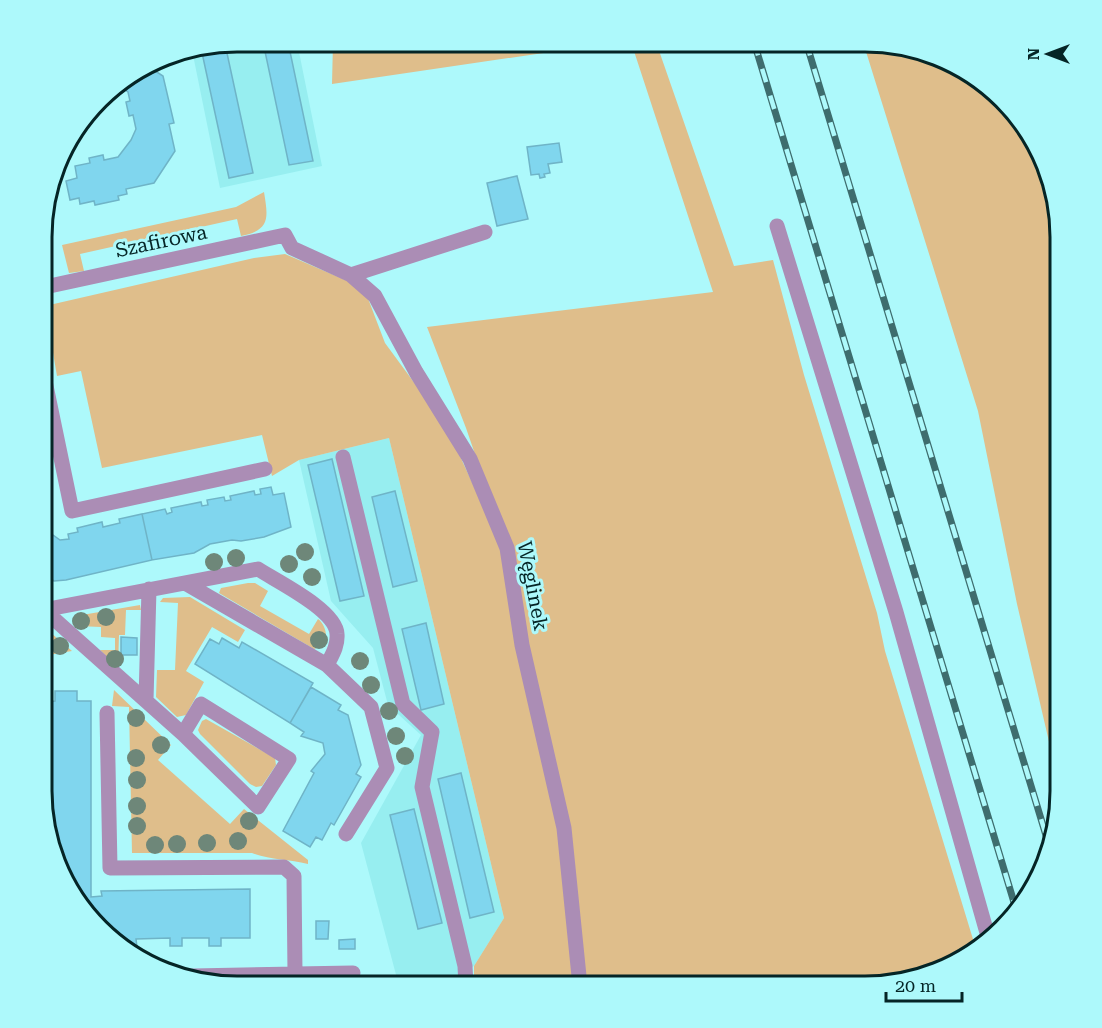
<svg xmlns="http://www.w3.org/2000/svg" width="1102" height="1028" viewBox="0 0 1102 1028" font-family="'Roboto Serif',serif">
<rect width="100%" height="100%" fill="#adf9fb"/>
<path fill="#97eef0" d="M 237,42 L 297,42 L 322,166 L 220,188 L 192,50 Z
M 389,438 L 504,918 L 474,966 L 441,984 L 399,986 L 361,843 L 421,735 L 388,705 L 373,648 L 331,601 L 299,460 Z"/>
<path fill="#dfbe8b" d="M 333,42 L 618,42 L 332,84 Z
M 631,42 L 656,42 L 734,266 L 773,260 L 804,375 L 877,613 L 885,651 L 976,949 L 939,971 L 877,986 L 474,986 L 474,966 L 504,918 L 389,438 L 299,460 L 272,476 L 262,435 L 102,468 L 81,371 L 57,376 L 45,306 L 254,258 L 285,254 L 364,288 L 385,343 L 446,426 L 490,521 L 506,544 L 466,428 L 427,327 L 713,292 Z
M 863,42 L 878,42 L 951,62 L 1012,109 L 1045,163 L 1060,224 L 1060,789 L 1017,604 L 978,411 Z
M 264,192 C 268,217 271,230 241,236 L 237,219 L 80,254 L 84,271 L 69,273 L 62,245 L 236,207 Z
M 248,583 L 255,583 L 268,591 L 260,606 L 309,634 L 318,619 C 326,625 328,637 324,645 L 314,649 L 219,593 L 221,588 Z
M 190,597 L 245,630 L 238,642 L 212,627 L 186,671 L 204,682 L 186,715 L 177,717 L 156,697 L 157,670 L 175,670 L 178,603 L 160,602 L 163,598 Z
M 140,605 L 141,610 L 126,610 L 125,635 L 119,635 L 118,667 L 100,650 L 115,650 L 115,638 L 101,637 L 101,627 L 77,626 L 74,621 L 76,616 Z
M 43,626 L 72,651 L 43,656 Z
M 114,690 L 171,745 L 158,760 L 230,824 L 244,809 L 308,860 L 308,864 C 289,859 270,860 252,853 L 132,853 L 129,707 L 112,706 Z
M 206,719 L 275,758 L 276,765 L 262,786 L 256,787 L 250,784 L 200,734 L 198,730 L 202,721 Z"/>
<path fill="#80d6ee" stroke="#6fb4c7" stroke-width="1.5" d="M 263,42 L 288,42 L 313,161 L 289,165 Z
M 225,44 L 253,173 L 229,178 L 201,48 Z
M 149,67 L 163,76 L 174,123 L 169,124 L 175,151 L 154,183 L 126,189 L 127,194 L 118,196 L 119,200 L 95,205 L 94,201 L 80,204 L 79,198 L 70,200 L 66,181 L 77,178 L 75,166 L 90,163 L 89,158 L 103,155 L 104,160 L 118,157 L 131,140 L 136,129 L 133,115 L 129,116 L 126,102 L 130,101 L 128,92 L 118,85 Z
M 559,143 L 562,162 L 548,164 L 550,173 L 544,174 L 545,177 L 540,178 L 539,174 L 531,175 L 527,147 Z
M 517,176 L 528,219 L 497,226 L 487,183 Z
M 332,459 L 364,596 L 340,601 L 308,465 Z
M 271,487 L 273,495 L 284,493 L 291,527 L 264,537 L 241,541 L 232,540 L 210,544 L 194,553 L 152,560 L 142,514 L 165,509 L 167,514 L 172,512 L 171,508 L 201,502 L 202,506 L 208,505 L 207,500 L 224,497 L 225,501 L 231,500 L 230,496 L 254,491 L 255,495 L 261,494 L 260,489 Z
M 395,491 L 417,581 L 393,587 L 372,497 Z
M 142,514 L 152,560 L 66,580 L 54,581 L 44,575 L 44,549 L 53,535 L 60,540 L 69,539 L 68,534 L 78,532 L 77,528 L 102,522 L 103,527 L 120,523 L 119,519 Z
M 426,623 L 444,704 L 421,710 L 402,629 Z
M 121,637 L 137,638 L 137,655 L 121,655 Z
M 222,638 L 239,648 L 242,642 L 313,683 L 290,723 L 195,664 L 210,639 L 219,644 Z
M 311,687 L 341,705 L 338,710 L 348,715 L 361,765 L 356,774 L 361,777 L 334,825 L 331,823 L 322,840 L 316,837 L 310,847 L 283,831 L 314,773 L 311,771 L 325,754 L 323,743 L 301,736 L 304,732 L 290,723 Z
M 55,691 L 77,691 L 77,701 L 91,701 L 91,897 L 102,896 L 101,891 L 250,889 L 250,938 L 221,938 L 221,946 L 209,946 L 209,938 L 182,938 L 182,946 L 170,946 L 170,938 L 136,939 L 137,947 L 126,947 L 124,939 L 116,939 L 90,919 L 57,865 L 42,803 L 43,702 L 55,701 Z
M 461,773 L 494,912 L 470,918 L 438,779 Z
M 414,809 L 442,923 L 418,929 L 390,815 Z
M 316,921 L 329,921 L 328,939 L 316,939 Z
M 355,939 L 355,949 L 339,949 L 339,940 Z"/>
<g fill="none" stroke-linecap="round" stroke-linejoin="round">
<path stroke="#ab8db5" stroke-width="15" d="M 777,226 L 896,612 L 989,940
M 351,275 L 485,232
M 45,287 L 285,235 L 292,248 L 351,275 L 375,296 L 416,372 L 470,459 L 507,548 L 522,645 L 564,828 L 580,986
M 45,381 L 72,511 L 265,469
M 343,457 L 403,704 L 432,732 L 422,787 L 465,966 L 466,986
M 185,583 L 327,665 L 371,707 L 387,768 L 346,834
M 43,610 L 258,569 C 278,582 336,610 337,634 C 338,646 332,655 327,665
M 44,610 L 183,734 L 258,807 L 289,759 L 201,704 L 183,734
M 146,700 L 149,589
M 107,713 L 110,868 L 284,867 L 294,876 L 295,974
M 193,976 L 353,973"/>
<defs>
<path id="rail" d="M 754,42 L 1016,909
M 806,42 L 1048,842"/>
</defs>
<use href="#rail" stroke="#3e6d6e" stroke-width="7"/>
<use href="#rail" stroke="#adf9fb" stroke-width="4.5" stroke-dasharray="14" stroke-linecap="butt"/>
</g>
<g fill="#6e8779">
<circle cx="305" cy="552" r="9"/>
<circle cx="236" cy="558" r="9"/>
<circle cx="214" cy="562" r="9"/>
<circle cx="289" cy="564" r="9"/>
<circle cx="312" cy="577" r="9"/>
<circle cx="106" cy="617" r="9"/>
<circle cx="81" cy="621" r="9"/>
<circle cx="319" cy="640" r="9"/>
<circle cx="60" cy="646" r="9"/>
<circle cx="115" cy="659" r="9"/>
<circle cx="360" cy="661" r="9"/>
<circle cx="371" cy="685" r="9"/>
<circle cx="389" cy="711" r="9"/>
<circle cx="136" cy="718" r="9"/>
<circle cx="396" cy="736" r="9"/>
<circle cx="161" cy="745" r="9"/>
<circle cx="405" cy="756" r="9"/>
<circle cx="136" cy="758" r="9"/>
<circle cx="137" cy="780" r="9"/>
<circle cx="137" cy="806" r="9"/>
<circle cx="249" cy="821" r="9"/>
<circle cx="137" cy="826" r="9"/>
<circle cx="238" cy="841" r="9"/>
<circle cx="207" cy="843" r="9"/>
<circle cx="177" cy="844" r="9"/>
<circle cx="155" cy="845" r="9"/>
</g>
<g text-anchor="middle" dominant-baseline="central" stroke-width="6" stroke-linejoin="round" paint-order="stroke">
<g font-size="20" fill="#052526" stroke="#adf9fb">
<text transform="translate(161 241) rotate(-12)">Szafirowa</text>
<text transform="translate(533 586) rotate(79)">Węglinek</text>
</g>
</g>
<path d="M0 0H1102V1028H0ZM237 52H865A185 185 0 0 1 1050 237V791A185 185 0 0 1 865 976H237A185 185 0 0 1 52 791V237A185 185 0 0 1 237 52Z" fill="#adf9fb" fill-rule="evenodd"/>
<path fill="none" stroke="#052526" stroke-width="3" d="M237 52H865A185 185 0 0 1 1050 237V791A185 185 0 0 1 865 976H237A185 185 0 0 1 52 791V237A185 185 0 0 1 237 52Z"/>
<g transform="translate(1048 54) rotate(270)" stroke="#adf9fb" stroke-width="4.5" paint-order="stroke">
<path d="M0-4.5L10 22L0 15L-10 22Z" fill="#052526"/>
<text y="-9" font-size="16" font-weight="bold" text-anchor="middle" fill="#052526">N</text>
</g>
<path d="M886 992v9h76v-9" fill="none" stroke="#052526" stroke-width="3"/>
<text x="895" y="992" font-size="18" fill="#052526" stroke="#adf9fb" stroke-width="4.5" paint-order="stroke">20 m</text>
</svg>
